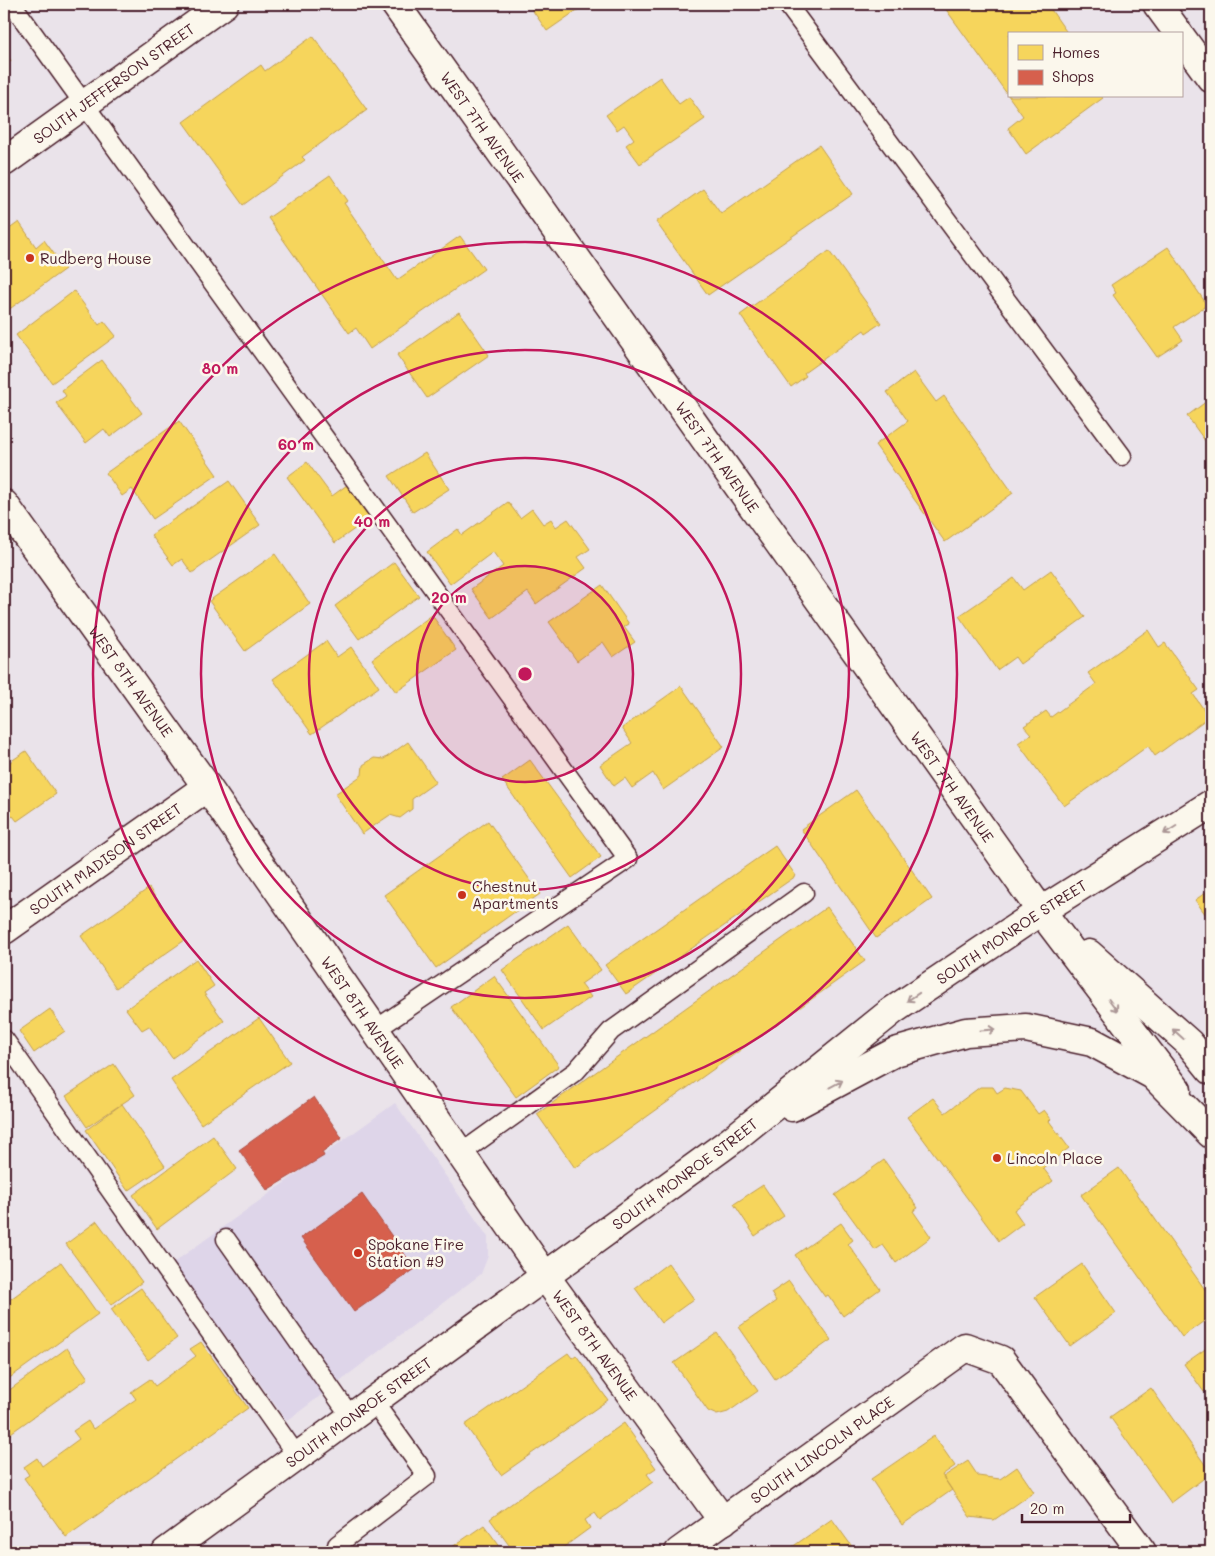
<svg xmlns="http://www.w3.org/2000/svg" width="1215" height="1556" viewBox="0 0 1215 1556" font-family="Mali,sans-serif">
<rect width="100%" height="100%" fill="#eae3ea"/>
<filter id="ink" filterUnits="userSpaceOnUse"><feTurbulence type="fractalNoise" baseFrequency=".02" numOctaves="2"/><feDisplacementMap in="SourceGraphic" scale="10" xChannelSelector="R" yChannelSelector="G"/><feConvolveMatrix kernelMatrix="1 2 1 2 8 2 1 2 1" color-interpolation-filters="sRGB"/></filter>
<g filter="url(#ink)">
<path fill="#ded5e9" d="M 395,1103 L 488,1237 L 488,1256 L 481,1274 L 287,1421 L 173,1263 Z"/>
<path fill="#f6d55c" stroke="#c29e4d" d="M 528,4 L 586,4 L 547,31 Z
M 942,4 L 1047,4 L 1068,34 L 1009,34 L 1009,96 L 1101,96 L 1103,98 L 1026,154 L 1008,128 L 1023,116 Z
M 313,36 L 367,110 L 302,157 L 305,160 L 243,205 L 183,122 L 261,65 L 265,71 Z
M 4,51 L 11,61 L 4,66 Z
M 660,77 L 679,104 L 689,97 L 705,119 L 640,164 L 626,145 L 634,139 L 624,125 L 617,130 L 606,115 Z
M 819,145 L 853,194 L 708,295 L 656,222 L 703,189 L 721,214 Z
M 330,175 L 348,201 L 344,203 L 397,280 L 460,236 L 484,269 L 370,349 L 356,328 L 349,333 L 268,218 Z
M 19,222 L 36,247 L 44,240 L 65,269 L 4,313 L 4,233 Z
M 1168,247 L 1207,305 L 1174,327 L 1183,340 L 1157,357 L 1113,295 L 1116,293 L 1111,285 Z
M 829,251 L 881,323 L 866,333 L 864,330 L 804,373 L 806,376 L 791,387 L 740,315 Z
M 74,291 L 99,325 L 104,321 L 116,336 L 52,383 L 16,335 Z
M 459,312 L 489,355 L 427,398 L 397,355 Z
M 102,360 L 142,413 L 110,437 L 104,429 L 86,443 L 56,403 L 66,396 L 62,390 Z
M 914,372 L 936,402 L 944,396 L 1013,493 L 945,542 L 875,445 L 908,421 L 887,392 Z
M 1211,398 L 1211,449 L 1187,416 Z
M 179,421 L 217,475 L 153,519 L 132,489 L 122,496 L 106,473 Z
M 425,453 L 449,489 L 413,512 L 389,476 Z
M 307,462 L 332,496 L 347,485 L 370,518 L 335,543 L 287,477 Z
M 229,481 L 260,525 L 192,573 L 182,559 L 173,565 L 151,535 Z
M 508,502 L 520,518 L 532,509 L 543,524 L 551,519 L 556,527 L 568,519 L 590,549 L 578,557 L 586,568 L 536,604 L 528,592 L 492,618 L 471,589 L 503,566 L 493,552 L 450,584 L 427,552 L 458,529 L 462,535 Z
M 275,554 L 310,604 L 245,651 L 209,601 Z
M 394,562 L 419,596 L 359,639 L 335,606 Z
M 1051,570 L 1085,617 L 1020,664 L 1015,657 L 997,670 L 959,616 L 1014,578 L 1023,590 Z
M 602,585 L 629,624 L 624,627 L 635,642 L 613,657 L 603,642 L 577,661 L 549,622 Z
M 432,615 L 456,650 L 396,692 L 372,659 Z
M 1148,630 L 1159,647 L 1165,643 L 1199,690 L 1193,694 L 1209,717 L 1155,756 L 1148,746 L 1064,806 L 1018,743 L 1031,734 L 1024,726 L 1046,711 L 1051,717 L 1096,684 L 1088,673 Z
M 326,641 L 337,657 L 351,647 L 379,687 L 312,734 L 273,679 Z
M 681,686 L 724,747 L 663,790 L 653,773 L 632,788 L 625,778 L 614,786 L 600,765 L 632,743 L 622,728 Z
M 408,742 L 436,782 L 412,799 L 412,809 L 400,818 L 390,815 L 362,834 L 335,794 L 362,775 L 363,765 L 374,758 L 384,759 Z
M 26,751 L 56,794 L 17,821 L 13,816 L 4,822 L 4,766 Z
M 530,760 L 601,857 L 572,878 L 502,780 Z
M 856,790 L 932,899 L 876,938 L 801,829 Z
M 488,821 L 540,894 L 436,968 L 384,895 Z
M 775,846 L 796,876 L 626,994 L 605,965 Z
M 149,888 L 185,940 L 116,988 L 81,936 Z
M 1211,889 L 1211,922 L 1195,900 Z
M 827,907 L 865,961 L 575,1168 L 537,1114 Z
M 568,924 L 601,970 L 581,984 L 591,997 L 544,1030 L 502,970 Z
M 196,959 L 214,986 L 204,993 L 224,1021 L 172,1058 L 149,1026 L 142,1030 L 126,1009 Z
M 494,976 L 559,1066 L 516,1097 L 451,1007 Z
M 50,1009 L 65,1031 L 34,1053 L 19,1031 Z
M 259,1018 L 290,1062 L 201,1124 L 171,1080 Z
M 114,1064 L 135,1095 L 87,1127 L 66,1096 Z
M 980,1087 L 993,1087 L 997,1093 L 1005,1088 L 1021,1091 L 1038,1114 L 1044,1110 L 1051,1119 L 1049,1121 L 1069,1148 L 1043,1168 L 1053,1181 L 1014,1210 L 1023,1223 L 999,1241 L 907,1117 L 933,1098 L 945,1113 Z
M 122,1104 L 165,1166 L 128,1191 L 86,1130 Z
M 213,1136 L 237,1169 L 157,1229 L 133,1195 Z
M 884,1160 L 918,1208 L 913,1211 L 931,1237 L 896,1263 L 883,1245 L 875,1250 L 835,1195 Z
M 1119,1168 L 1211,1298 L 1211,1316 L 1182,1337 L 1081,1195 Z
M 763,1185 L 784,1216 L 755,1236 L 734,1204 Z
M 97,1221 L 142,1282 L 111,1305 L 66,1244 Z
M 841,1223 L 853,1240 L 848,1244 L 880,1289 L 843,1316 L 828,1295 L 825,1297 L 795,1255 Z
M 61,1262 L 98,1314 L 4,1382 L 4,1304 Z
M 668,1263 L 694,1299 L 661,1323 L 635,1288 Z
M 1082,1264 L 1116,1313 L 1070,1346 L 1035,1297 Z
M 789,1281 L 831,1340 L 775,1379 L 739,1327 L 776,1301 L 771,1293 Z
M 141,1288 L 177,1338 L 148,1360 L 111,1309 Z
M 717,1333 L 758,1391 L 728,1412 L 717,1415 L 708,1411 L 674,1363 Z
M 201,1342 L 248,1408 L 66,1537 L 24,1478 L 29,1475 L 24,1467 L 37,1458 L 42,1466 L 79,1439 L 73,1431 L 88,1421 L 93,1429 L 136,1399 L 131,1392 L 150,1379 L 155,1386 L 196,1356 L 190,1349 Z
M 1211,1345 L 1211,1387 L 1204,1392 L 1184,1364 Z
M 67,1348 L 88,1378 L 8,1435 L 4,1429 L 4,1394 Z
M 568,1353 L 572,1358 L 576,1355 L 608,1400 L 501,1475 L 465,1425 Z
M 1151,1388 L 1211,1473 L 1171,1503 L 1110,1417 Z
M 624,1423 L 656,1468 L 647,1474 L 653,1482 L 600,1520 L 595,1513 L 585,1520 L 590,1528 L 557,1552 L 514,1552 L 490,1519 Z
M 934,1436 L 955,1466 L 942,1475 L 952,1490 L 902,1525 L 871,1479 Z
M 968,1461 L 978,1476 L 1000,1479 L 1017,1467 L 1034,1492 L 994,1520 L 970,1517 L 943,1477 Z
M 832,1519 L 856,1552 L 785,1552 Z
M 484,1525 L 504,1552 L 445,1552 Z"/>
<path fill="#d6604d" stroke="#ac4c43" d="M 314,1097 L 342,1138 L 322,1152 L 324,1156 L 267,1190 L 239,1150 Z
M 362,1194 L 415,1269 L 354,1312 L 301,1238 Z"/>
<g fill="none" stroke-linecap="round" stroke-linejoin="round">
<defs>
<path id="service" d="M 12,4 L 628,859 L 375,1030
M 787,4 L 1122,456
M 4,1039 L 297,1456
M 460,1154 L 576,1071 L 611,1031 L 804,893
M 226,1239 L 351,1417
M 337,1545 L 427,1476 L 373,1401"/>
<g id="minor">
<path id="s1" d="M 395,4 L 1041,911 L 1177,1090"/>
<path d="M 1157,4 L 1179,34"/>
<path d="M 1181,37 L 1211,78"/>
<path id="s2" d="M 4,162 L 224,4"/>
<path id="s3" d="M 4,504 L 207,787 L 545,1276 L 723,1521"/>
<path id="s4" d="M 4,930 L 207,787"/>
<path d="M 1089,954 L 1189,1043 L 1211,1070"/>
<path id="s5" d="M 679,1552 L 965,1347 L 1001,1360 L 1142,1552"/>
</g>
<g id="tertiary">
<path d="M 792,1107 L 895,1052 L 966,1032 L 1026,1028 L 1092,1042 L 1153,1075 L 1211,1134"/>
<path id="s6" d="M 166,1552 L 732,1140 L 892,1011 L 1041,911 L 1211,804"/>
</g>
</defs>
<use href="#service" stroke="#4a1f2b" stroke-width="21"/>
<use href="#minor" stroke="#4a1f2b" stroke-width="31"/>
<use href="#tertiary" stroke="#4a1f2b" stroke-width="31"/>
<use href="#service" stroke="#fbf7ec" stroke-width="18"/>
<use href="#minor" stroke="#fbf7ec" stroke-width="28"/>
<use href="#tertiary" stroke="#fbf7ec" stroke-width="28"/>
</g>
<defs><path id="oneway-shaft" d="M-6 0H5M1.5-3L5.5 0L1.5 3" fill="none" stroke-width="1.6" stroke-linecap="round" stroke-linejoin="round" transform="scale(1.25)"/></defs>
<g stroke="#ab9695">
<use href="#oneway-shaft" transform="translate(1170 830) rotate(148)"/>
<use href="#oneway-shaft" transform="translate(913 997) rotate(146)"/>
<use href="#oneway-shaft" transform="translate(1113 1005) rotate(53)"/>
<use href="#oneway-shaft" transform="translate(988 1030) rotate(-4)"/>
<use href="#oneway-shaft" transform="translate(1178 1034) rotate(-138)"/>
<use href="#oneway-shaft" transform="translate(836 1084) rotate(-28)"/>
</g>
</g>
<circle cx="525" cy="674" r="108" fill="#c2185b" fill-opacity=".12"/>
<g fill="none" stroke="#c2185b" stroke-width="2.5">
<circle cx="525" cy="674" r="108"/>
<circle cx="525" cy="674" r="216"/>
<circle cx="525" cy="674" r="324"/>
<circle cx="525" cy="674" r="432"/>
</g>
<g fill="#c8321e" stroke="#fbf7ec" stroke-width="2">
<circle cx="30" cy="258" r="5"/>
<circle cx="462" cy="895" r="5"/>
<circle cx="997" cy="1158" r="5"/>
<circle cx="358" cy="1253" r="5"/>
</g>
<g text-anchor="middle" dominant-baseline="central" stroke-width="5" stroke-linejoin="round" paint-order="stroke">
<g font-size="15" fill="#4a1f2b" stroke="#fbf7ec">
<text stroke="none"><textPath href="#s2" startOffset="135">SOUTH JEFFERSON STREET</textPath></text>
<text stroke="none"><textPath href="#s1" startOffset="151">WEST 7TH AVENUE</textPath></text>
<text stroke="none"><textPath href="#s1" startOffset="556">WEST 7TH AVENUE</textPath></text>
<text stroke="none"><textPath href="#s3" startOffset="218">WEST 8TH AVENUE</textPath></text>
<text stroke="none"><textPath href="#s1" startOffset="961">WEST 7TH AVENUE</textPath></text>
<text stroke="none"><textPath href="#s4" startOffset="124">SOUTH MADISON STREET</textPath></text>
<text stroke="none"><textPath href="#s6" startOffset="1049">SOUTH MONROE STREET</textPath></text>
<text stroke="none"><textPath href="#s3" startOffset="622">WEST 8TH AVENUE</textPath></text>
<text stroke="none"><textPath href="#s6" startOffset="642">SOUTH MONROE STREET</textPath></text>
<text stroke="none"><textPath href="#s3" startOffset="1028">WEST 8TH AVENUE</textPath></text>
<text stroke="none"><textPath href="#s6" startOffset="238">SOUTH MONROE STREET</textPath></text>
<text stroke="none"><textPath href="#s5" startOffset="176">SOUTH LINCOLN PLACE</textPath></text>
</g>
<g font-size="15" fill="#4a1f2b" stroke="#fbf7ec" text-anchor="start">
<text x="40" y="258">Rudberg House</text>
<text x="472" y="886">Chestnut<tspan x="472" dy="17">Apartments</tspan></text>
<text x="1007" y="1158">Lincoln Place</text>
<text x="368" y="1244">Spokane Fire<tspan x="368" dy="17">Station #9</tspan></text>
</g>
</g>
<circle cx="525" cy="674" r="8" fill="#c2185b" stroke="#fbf7ec" stroke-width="2.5"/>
<g font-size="15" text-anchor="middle" font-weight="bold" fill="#c2185b" stroke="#fbf7ec" stroke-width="5" stroke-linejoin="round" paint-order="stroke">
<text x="220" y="374">80 m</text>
<text x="296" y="450">60 m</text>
<text x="372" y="527">40 m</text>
<text x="449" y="603">20 m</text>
</g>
<rect width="1215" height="1556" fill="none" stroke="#fbf7ec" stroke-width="20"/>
<rect x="10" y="10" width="1195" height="1536" fill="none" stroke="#4a1f2b" stroke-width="2" filter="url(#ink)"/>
<rect x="1008" y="32" width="175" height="65" fill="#fbf7ec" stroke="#b4a19f"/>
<rect x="1018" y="45" width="25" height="15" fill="#f6d55c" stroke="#b4a19f"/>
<text x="1052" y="58" font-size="15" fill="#4a1f2b">Homes</text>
<rect x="1018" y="70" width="25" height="15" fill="#d6604d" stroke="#b4a19f"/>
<text x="1052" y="82" font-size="15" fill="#4a1f2b">Shops</text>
<path d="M1022 1514v8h108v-8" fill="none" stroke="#4a1f2b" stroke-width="2.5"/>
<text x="1030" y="1514" font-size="15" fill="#4a1f2b" stroke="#fbf7ec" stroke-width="4" paint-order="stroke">20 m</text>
</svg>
